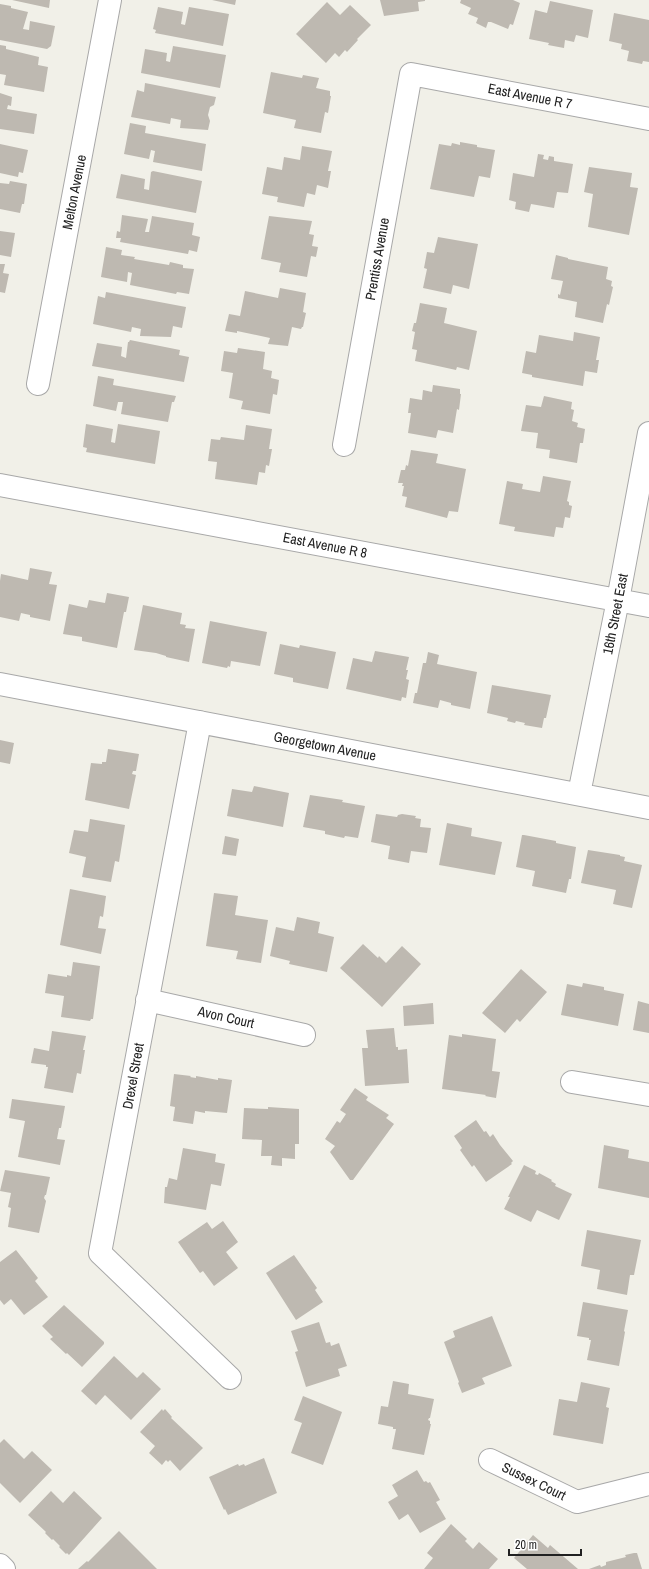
<svg xmlns="http://www.w3.org/2000/svg" width="649" height="1569" viewBox="0 0 649 1569" font-family="'Archivo Narrow',sans-serif">
<rect width="100%" height="100%" fill="#f1f0e8"/>
<path fill="#beb9b1" d="M 12,0 L 50,0 L 49,8 Z
M 212,0 L 236,0 L 235,5 Z
M 380,0 L 425,0 L 425,1 L 418,2 L 419,11 L 384,16 Z
M 461,0 L 513,0 L 520,3 L 513,25 L 510,24 L 508,29 L 491,22 L 488,22 L 486,28 L 476,23 L 478,18 L 468,14 L 471,8 L 460,3 Z
M 550,1 L 593,10 L 588,38 L 576,35 L 574,42 L 565,40 L 564,48 L 548,45 L 549,43 L 529,39 L 535,10 L 547,13 Z
M 327,2 L 340,15 L 350,5 L 371,25 L 357,39 L 358,40 L 347,52 L 345,50 L 339,57 L 335,53 L 326,63 L 296,34 Z
M 0,4 L 11,6 L 11,8 L 28,12 L 23,29 L 29,30 L 30,21 L 55,26 L 51,46 L 47,49 L 0,40 Z
M 158,7 L 183,12 L 181,24 L 185,25 L 189,7 L 229,14 L 223,46 L 155,33 L 156,30 L 153,29 Z
M 614,13 L 649,20 L 649,62 L 643,61 L 642,64 L 627,61 L 629,51 L 621,49 L 622,44 L 609,41 Z
M 0,45 L 6,46 L 6,49 L 39,57 L 38,65 L 48,67 L 44,92 L 4,85 L 6,75 L 0,74 Z
M 173,46 L 226,55 L 220,88 L 141,73 L 145,49 L 167,53 L 166,61 L 170,62 Z
M 271,72 L 302,78 L 303,75 L 319,78 L 316,88 L 330,91 L 330,96 L 331,96 L 328,113 L 325,112 L 321,133 L 294,128 L 296,120 L 263,113 Z
M 145,83 L 216,97 L 214,105 L 210,107 L 208,115 L 210,121 L 208,130 L 180,128 L 181,120 L 171,118 L 170,124 L 131,117 L 137,90 L 144,92 Z
M 0,93 L 12,97 L 11,106 L 8,105 L 7,109 L 37,114 L 34,134 L 0,129 Z
M 130,123 L 146,126 L 145,133 L 206,144 L 202,171 L 153,162 L 155,151 L 151,150 L 149,159 L 124,154 Z
M 460,142 L 477,145 L 477,147 L 495,150 L 490,178 L 479,176 L 474,197 L 430,189 L 439,144 L 451,146 L 452,143 L 460,145 Z
M 0,144 L 28,150 L 23,173 L 19,172 L 18,177 L 0,173 Z
M 302,146 L 332,151 L 328,171 L 331,171 L 328,188 L 317,185 L 315,195 L 307,193 L 304,207 L 277,202 L 278,197 L 262,194 L 267,167 L 282,170 L 284,157 L 300,160 Z
M 538,154 L 544,155 L 543,159 L 548,160 L 549,156 L 554,157 L 554,161 L 573,164 L 568,193 L 557,192 L 554,208 L 531,204 L 529,212 L 515,209 L 516,202 L 509,200 L 513,173 L 534,177 Z
M 589,167 L 632,173 L 630,187 L 638,188 L 629,235 L 588,227 L 593,194 L 584,192 Z
M 153,171 L 202,181 L 196,213 L 116,198 L 121,174 L 145,179 L 144,189 L 149,190 L 151,172 Z
M 10,181 L 27,184 L 24,204 L 22,204 L 20,213 L 0,209 L 0,183 L 9,184 Z
M 122,215 L 148,219 L 145,232 L 149,232 L 152,216 L 194,223 L 192,235 L 200,237 L 197,252 L 189,250 L 188,254 L 120,242 L 121,238 L 116,238 L 117,231 L 120,232 Z
M 269,216 L 312,221 L 309,234 L 314,235 L 312,246 L 318,247 L 316,257 L 311,256 L 307,277 L 279,272 L 281,263 L 261,259 Z
M 0,231 L 15,233 L 11,257 L 0,255 Z
M 438,237 L 478,244 L 469,289 L 453,285 L 451,294 L 423,288 L 427,269 L 424,268 L 427,252 L 434,253 Z
M 106,247 L 122,250 L 121,255 L 135,257 L 134,259 L 169,265 L 170,262 L 183,265 L 183,268 L 194,269 L 189,294 L 177,292 L 176,294 L 130,285 L 132,273 L 128,272 L 127,282 L 101,277 Z
M 556,255 L 568,258 L 568,259 L 608,267 L 606,279 L 612,281 L 611,286 L 613,287 L 609,305 L 607,304 L 603,323 L 575,317 L 577,302 L 558,298 L 558,294 L 560,295 L 563,281 L 551,279 Z
M 0,264 L 5,264 L 3,273 L 9,274 L 5,293 L 0,292 Z
M 280,288 L 306,293 L 303,312 L 306,313 L 303,327 L 302,327 L 301,329 L 292,327 L 288,346 L 268,344 L 270,338 L 237,331 L 237,333 L 225,331 L 229,314 L 240,316 L 245,291 L 278,298 Z
M 106,292 L 186,307 L 182,328 L 173,326 L 171,337 L 140,336 L 141,329 L 132,327 L 131,332 L 93,324 L 98,296 L 105,298 Z
M 420,303 L 447,308 L 444,323 L 477,331 L 469,370 L 457,367 L 456,370 L 415,361 L 417,350 L 412,349 L 415,332 L 412,331 L 414,323 L 416,323 Z
M 574,332 L 600,337 L 596,360 L 599,360 L 597,373 L 585,371 L 583,386 L 532,377 L 532,375 L 522,373 L 526,351 L 536,353 L 539,335 L 573,341 Z
M 130,340 L 180,350 L 179,355 L 189,357 L 184,382 L 92,366 L 97,343 L 122,347 L 121,356 L 126,358 L 128,342 L 129,342 Z
M 238,348 L 265,352 L 263,369 L 272,371 L 271,378 L 279,380 L 277,395 L 273,394 L 270,414 L 241,409 L 243,401 L 229,398 L 233,373 L 221,371 L 224,351 L 237,353 Z
M 98,376 L 114,379 L 113,385 L 176,396 L 174,402 L 172,402 L 168,422 L 121,414 L 123,402 L 118,402 L 116,411 L 93,406 Z
M 433,385 L 460,389 L 460,394 L 461,394 L 459,410 L 457,409 L 453,433 L 438,430 L 436,438 L 408,433 L 411,413 L 408,413 L 410,398 L 422,400 L 423,390 L 432,392 Z
M 544,396 L 572,402 L 571,409 L 574,410 L 572,421 L 578,423 L 577,427 L 585,429 L 583,443 L 580,443 L 577,463 L 549,458 L 550,450 L 536,448 L 538,433 L 521,431 L 526,405 L 541,407 Z
M 86,424 L 113,429 L 111,442 L 115,443 L 118,424 L 160,431 L 155,464 L 86,452 L 87,448 L 83,447 Z
M 246,425 L 272,429 L 269,449 L 272,449 L 269,466 L 266,465 L 265,473 L 259,472 L 257,485 L 215,479 L 217,462 L 208,461 L 211,439 L 220,440 L 221,437 L 244,440 Z
M 411,450 L 438,454 L 436,463 L 466,469 L 458,512 L 449,511 L 447,518 L 405,507 L 407,497 L 402,496 L 404,486 L 402,486 L 403,483 L 398,483 L 401,470 L 405,470 L 406,465 L 408,466 Z
M 543,476 L 571,481 L 567,501 L 569,502 L 569,505 L 572,506 L 570,518 L 565,517 L 563,528 L 556,527 L 554,537 L 514,531 L 515,527 L 499,524 L 507,481 L 523,484 L 522,489 L 540,492 Z
M 30,568 L 52,572 L 49,584 L 57,585 L 50,621 L 30,617 L 30,615 L 21,613 L 19,621 L 0,617 L 0,581 L 1,574 L 28,580 Z
M 107,593 L 129,597 L 126,612 L 124,612 L 117,648 L 82,641 L 82,637 L 63,634 L 69,604 L 87,608 L 89,600 L 105,603 Z
M 143,605 L 182,613 L 180,624 L 186,625 L 185,628 L 195,629 L 189,662 L 166,657 L 166,656 L 156,653 L 134,650 Z
M 210,621 L 267,632 L 260,666 L 231,661 L 230,667 L 228,666 L 227,668 L 202,663 Z
M 280,644 L 299,648 L 300,645 L 336,652 L 328,689 L 293,682 L 293,678 L 274,674 Z
M 375,651 L 409,657 L 406,670 L 408,670 L 406,679 L 409,680 L 406,698 L 402,697 L 401,701 L 346,689 L 353,658 L 372,662 Z
M 428,652 L 439,655 L 437,664 L 477,672 L 470,709 L 451,705 L 451,703 L 440,700 L 438,708 L 413,703 L 415,693 L 417,693 L 423,663 L 426,663 Z
M 492,685 L 551,695 L 546,718 L 544,718 L 542,728 L 524,725 L 525,723 L 516,721 L 515,723 L 507,721 L 508,718 L 487,713 Z
M 0,740 L 14,743 L 10,764 L 0,762 Z
M 108,749 L 139,754 L 136,771 L 133,771 L 132,774 L 136,775 L 129,809 L 85,800 L 91,763 L 102,764 L 102,762 L 106,762 Z
M 254,786 L 289,793 L 283,827 L 227,816 L 232,789 L 252,792 Z
M 310,795 L 343,800 L 342,802 L 365,806 L 358,838 L 345,836 L 344,838 L 325,834 L 325,831 L 303,827 Z
M 376,814 L 397,817 L 398,815 L 402,814 L 416,816 L 415,818 L 421,819 L 420,827 L 431,828 L 427,853 L 411,851 L 409,863 L 388,859 L 390,846 L 371,842 Z
M 90,819 L 125,825 L 119,862 L 115,861 L 111,882 L 82,877 L 86,857 L 69,853 L 74,830 L 88,832 Z
M 447,823 L 472,828 L 471,836 L 502,842 L 495,875 L 439,865 Z
M 522,835 L 524,835 L 556,841 L 556,843 L 576,847 L 571,879 L 569,879 L 566,893 L 532,886 L 535,871 L 516,867 Z
M 225,836 L 239,839 L 236,856 L 222,854 Z
M 588,850 L 620,855 L 620,856 L 625,857 L 624,861 L 642,865 L 632,908 L 613,904 L 616,890 L 581,883 Z
M 70,889 L 106,896 L 103,917 L 100,916 L 98,928 L 106,929 L 101,954 L 60,945 Z
M 214,893 L 238,896 L 235,915 L 268,920 L 261,963 L 236,959 L 238,951 L 206,946 Z
M 297,917 L 320,922 L 318,933 L 334,937 L 327,972 L 289,964 L 290,961 L 270,956 L 276,927 L 294,931 Z
M 363,944 L 378,958 L 379,956 L 386,963 L 402,946 L 421,964 L 382,1007 L 340,968 Z
M 73,962 L 100,966 L 93,1019 L 91,1019 L 90,1021 L 61,1017 L 64,996 L 45,993 L 48,974 L 67,977 L 67,975 L 71,976 Z
M 521,969 L 547,992 L 520,1022 L 517,1019 L 505,1033 L 482,1013 Z
M 583,983 L 604,987 L 604,990 L 624,994 L 618,1026 L 561,1015 L 567,984 L 582,987 Z
M 638,1001 L 649,1004 L 649,1033 L 633,1030 Z
M 433,1003 L 434,1024 L 404,1026 L 403,1006 Z
M 394,1028 L 396,1047 L 398,1047 L 398,1050 L 407,1049 L 409,1083 L 365,1086 L 362,1048 L 368,1048 L 366,1030 Z
M 52,1031 L 86,1036 L 83,1050 L 85,1050 L 81,1074 L 77,1073 L 73,1093 L 44,1088 L 48,1067 L 46,1067 L 46,1065 L 31,1063 L 34,1048 L 49,1051 Z
M 462,1034 L 496,1039 L 492,1071 L 500,1072 L 496,1098 L 485,1096 L 486,1095 L 442,1089 L 449,1035 L 462,1037 Z
M 174,1074 L 191,1076 L 190,1077 L 196,1078 L 196,1076 L 218,1080 L 218,1078 L 232,1080 L 227,1113 L 205,1111 L 205,1113 L 195,1111 L 193,1124 L 173,1121 L 175,1107 L 170,1106 Z
M 355,1088 L 368,1097 L 366,1100 L 389,1115 L 386,1118 L 394,1124 L 353,1180 L 350,1180 L 330,1152 L 335,1146 L 325,1139 L 337,1121 L 340,1123 L 346,1114 L 340,1110 Z
M 12,1099 L 65,1106 L 61,1128 L 59,1128 L 57,1139 L 65,1140 L 60,1165 L 18,1157 L 25,1121 L 9,1118 Z
M 268,1107 L 299,1109 L 299,1144 L 295,1144 L 295,1159 L 282,1158 L 282,1166 L 271,1165 L 272,1156 L 261,1156 L 262,1140 L 242,1139 L 244,1108 L 268,1109 Z
M 476,1120 L 484,1132 L 486,1131 L 490,1137 L 493,1134 L 500,1145 L 513,1161 L 511,1163 L 512,1164 L 486,1182 L 474,1165 L 472,1167 L 460,1150 L 462,1148 L 454,1136 Z
M 604,1145 L 629,1150 L 628,1158 L 649,1162 L 649,1198 L 598,1188 Z
M 183,1148 L 216,1154 L 215,1162 L 225,1164 L 221,1186 L 211,1184 L 206,1210 L 164,1203 L 165,1187 L 167,1187 L 169,1178 L 177,1180 Z
M 524,1165 L 536,1171 L 535,1174 L 538,1175 L 539,1173 L 552,1180 L 551,1181 L 556,1184 L 555,1186 L 572,1194 L 559,1220 L 537,1210 L 531,1222 L 504,1209 L 510,1197 L 508,1197 Z
M 5,1170 L 50,1177 L 46,1195 L 45,1195 L 44,1198 L 46,1201 L 39,1233 L 8,1227 L 11,1208 L 8,1207 L 11,1193 L 0,1191 Z
M 223,1221 L 238,1242 L 226,1252 L 238,1268 L 214,1286 L 203,1271 L 200,1273 L 178,1242 L 207,1222 L 212,1229 Z
M 587,1230 L 641,1240 L 634,1275 L 630,1275 L 627,1295 L 597,1289 L 600,1270 L 581,1266 Z
M 16,1250 L 38,1278 L 35,1281 L 48,1297 L 24,1315 L 11,1299 L 4,1305 L 0,1300 L 0,1262 Z
M 294,1255 L 317,1288 L 315,1290 L 323,1302 L 296,1320 L 266,1273 Z
M 583,1302 L 628,1310 L 624,1331 L 625,1332 L 619,1366 L 587,1360 L 591,1340 L 589,1340 L 589,1338 L 577,1336 Z
M 64,1305 L 104,1342 L 104,1344 L 82,1367 L 67,1353 L 66,1354 L 50,1339 L 53,1337 L 42,1326 Z
M 492,1316 L 512,1366 L 482,1378 L 485,1384 L 462,1393 L 458,1383 L 459,1382 L 444,1342 L 455,1337 L 453,1331 Z
M 319,1322 L 326,1343 L 330,1342 L 331,1346 L 339,1343 L 347,1366 L 338,1369 L 340,1376 L 306,1387 L 295,1352 L 298,1351 L 291,1331 Z
M 114,1356 L 137,1378 L 143,1372 L 161,1389 L 131,1420 L 105,1395 L 96,1405 L 81,1391 Z
M 393,1381 L 409,1384 L 408,1394 L 434,1399 L 430,1418 L 429,1418 L 428,1420 L 430,1421 L 430,1424 L 431,1424 L 424,1455 L 392,1449 L 396,1429 L 393,1429 L 393,1427 L 378,1424 L 381,1406 L 388,1407 Z
M 581,1382 L 610,1388 L 606,1407 L 609,1408 L 603,1444 L 553,1435 L 559,1399 L 577,1402 Z
M 303,1396 L 342,1412 L 323,1465 L 291,1453 L 302,1423 L 294,1420 Z
M 162,1409 L 163,1411 L 165,1409 L 172,1417 L 171,1418 L 203,1448 L 180,1471 L 170,1460 L 168,1462 L 166,1460 L 162,1465 L 149,1453 L 155,1446 L 140,1432 Z
M 4,1439 L 24,1459 L 32,1451 L 52,1470 L 20,1503 L 0,1483 L 0,1443 Z
M 264,1458 L 277,1493 L 228,1515 L 225,1509 L 224,1510 L 209,1477 L 238,1464 L 239,1466 L 244,1464 L 245,1466 Z
M 417,1470 L 424,1482 L 426,1481 L 428,1483 L 430,1482 L 440,1500 L 436,1502 L 446,1519 L 420,1533 L 408,1514 L 399,1520 L 388,1502 L 398,1496 L 392,1485 Z
M 51,1491 L 63,1503 L 74,1491 L 102,1518 L 69,1555 L 67,1553 L 66,1554 L 59,1547 L 60,1546 L 53,1539 L 52,1540 L 45,1533 L 46,1532 L 28,1515 Z
M 451,1524 L 467,1539 L 465,1541 L 473,1549 L 479,1542 L 498,1559 L 489,1569 L 424,1569 L 433,1558 L 427,1553 Z
M 119,1531 L 157,1569 L 78,1569 L 87,1561 L 88,1562 Z
M 533,1535 L 548,1548 L 550,1545 L 578,1569 L 527,1569 L 514,1558 Z
M 634,1553 L 637,1553 L 642,1569 L 589,1569 L 600,1565 L 601,1567 L 606,1565 L 606,1562 L 626,1557 L 625,1555 Z"/>
<g fill="none" stroke-linecap="round" stroke-linejoin="round">
<defs>
<path id="minor" d="M 38,384 L 110,0
M 344,445 L 411,74 L 649,119
M 0,485 L 649,606
M 0,684 L 649,808
M 200,722 L 100,1253 L 230,1378
M 579,794 L 618,600 L 649,433
M 147,1000 L 304,1035
M 572,1082 L 649,1095
M 490,1460 L 577,1502 L 649,1484
M 0,1565 L 4,1569"/>
</defs>
<use href="#minor" stroke="#a8a8a8" stroke-width="24"/>
<use href="#minor" stroke="#fff" stroke-width="22"/>
</g>
<g text-anchor="middle" dominant-baseline="central" stroke-width="3" stroke-linejoin="round" paint-order="stroke">
<g font-size="14" fill="#212121" stroke="#fff">
<text transform="translate(530 96) rotate(11)">East Avenue R 7</text>
<text transform="translate(74 192) rotate(-79)">Melton Avenue</text>
<text transform="translate(377 259) rotate(-80)">Prentiss Avenue</text>
<text transform="translate(325 545) rotate(11)">East Avenue R 8</text>
<text transform="translate(615 614) rotate(-79)">16th Street East</text>
<text transform="translate(325 746) rotate(11)">Georgetown Avenue</text>
<text transform="translate(226 1017) rotate(13)">Avon Court</text>
<text transform="translate(133 1076) rotate(-80)">Drexel Street</text>
<text transform="translate(534 1481) rotate(26)">Sussex Court</text>
</g>
</g>
<path d="M509 1549v6h72v-6" fill="none" stroke="#212121" stroke-width="2"/>
<text x="515" y="1549" font-size="12" fill="#212121" stroke="#ffffff" stroke-width="3" paint-order="stroke">20 m</text>
</svg>
